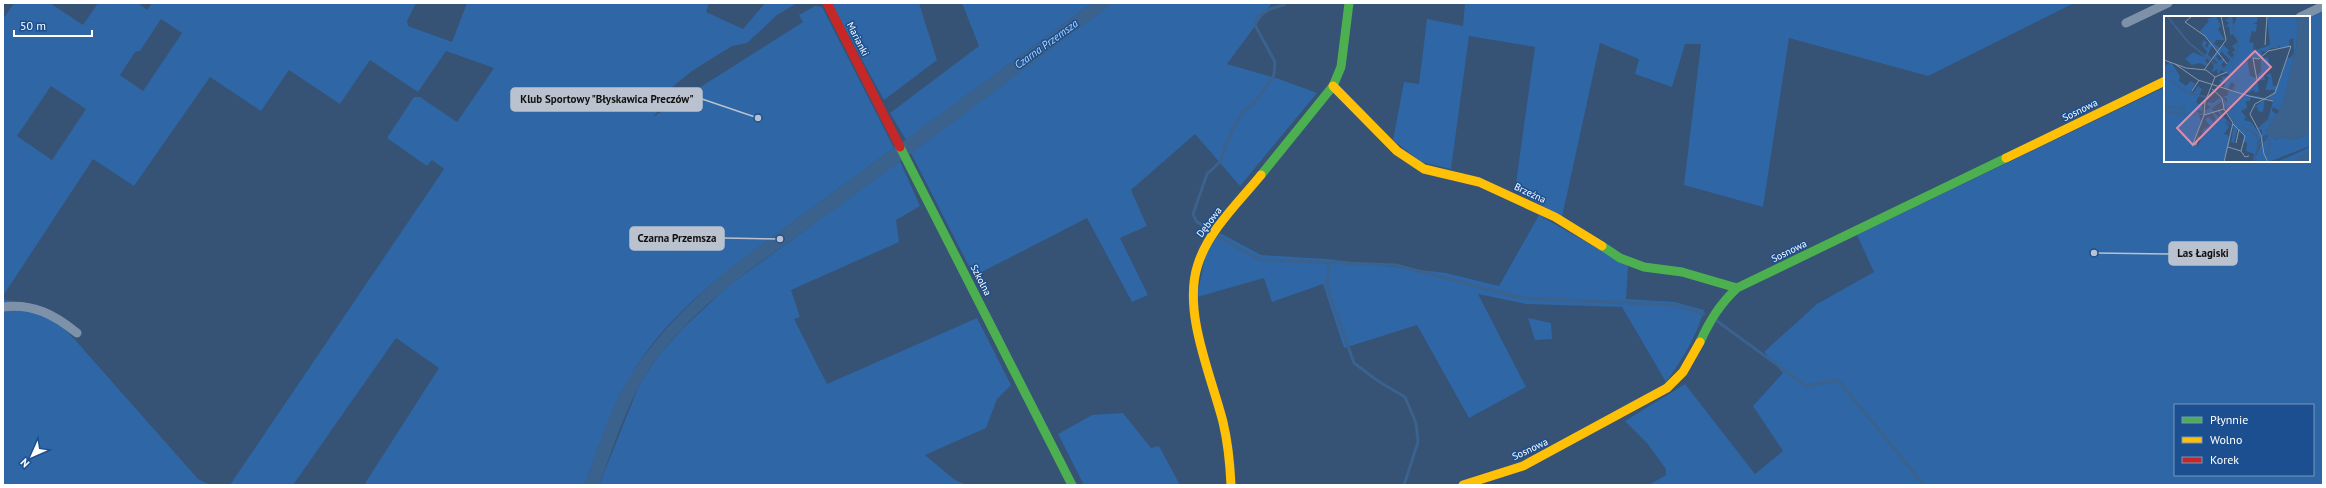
<svg xmlns="http://www.w3.org/2000/svg" width="2326" height="488" viewBox="0 0 2326 488" font-family="'PT Sans',sans-serif">
<rect width="100%" height="100%" fill="#365274"/>
<path fill="#2f66a5" fill-rule="evenodd" d="M 14,3 L 50,3 L 83,25 L 98,3 L 138,3 L 147,10 L 152,3 L 416,3 L 407,21 L 408,26 L 452,42 L 467,3 L 709,3 L 706,12 L 743,29 L 765,3 L 797,3 L 777,15 L 747,43 L 732,46 L 692,71 L 655,101 L 659,110 L 653,117 L 803,22 L 799,15 L 815,6 L 822,7 L 894,148 C 857,175 819,203 782,230 C 725,272 665,315 629,379 C 609,412 598,449 585,485 L 364,485 L 439,368 L 396,338 L 293,485 L 230,485 L 444,169 L 432,160 L 427,166 L 387,138 L 414,97 L 420,97 L 457,122 L 494,68 L 446,51 L 418,92 L 370,60 L 340,104 L 289,70 L 261,111 L 210,77 L 134,186 L 93,159 L 3,296 L 3,19 ZM 161,19 L 182,33 L 143,91 L 120,75 L 135,52 L 140,51 ZM 51,86 L 86,109 L 52,160 L 17,136 Z
M 831,3 L 919,3 L 937,60 L 884,100 Z
M 962,3 L 1092,3 L 906,140 L 890,113 L 979,46 Z
M 1112,3 L 1272,3 L 1227,64 L 1279,79 L 1317,93 L 1240,186 L 1195,134 L 1131,190 L 1147,226 L 1120,238 L 1148,295 L 1132,302 L 1087,218 L 974,276 L 911,153 Z
M 1465,3 L 2074,3 L 1928,76 L 1789,38 L 1763,207 L 1684,185 L 1701,44 L 1685,44 L 1672,87 L 1635,74 L 1639,59 L 1600,43 L 1562,217 L 1515,190 L 1535,47 L 1469,36 L 1451,169 L 1421,162 L 1393,140 L 1404,82 L 1419,84 L 1427,19 L 1463,26 Z
M 2323,11 L 2323,485 L 1649,485 L 1666,475 L 1666,469 L 1647,443 L 1625,421 L 1685,384 L 1755,474 L 1783,451 L 1753,406 L 1783,373 L 1764,352 L 1817,304 L 1874,272 L 1857,235 L 2165,87 L 2165,161 L 2309,161 L 2309,18 ZM 2175,405 L 2313,405 L 2313,475 L 2175,475 Z
M 900,161 L 920,206 L 896,220 L 899,242 L 791,290 L 800,317 L 794,319 L 827,384 L 977,318 L 1011,385 L 997,399 L 986,428 L 925,455 L 955,480 L 967,485 L 599,485 L 640,383 L 659,355 L 682,329 L 727,287 Z
M 1539,215 L 1628,266 L 1626,299 L 1675,302 L 1704,310 C 1696,337 1683,359 1666,382 L 1622,307 L 1526,304 L 1478,294 L 1526,387 L 1469,418 L 1417,325 L 1344,348 L 1323,284 L 1272,302 L 1264,278 L 1197,297 L 1206,252 L 1220,233 L 1261,255 L 1327,259 L 1446,273 L 1499,286 Z
M 3,299 L 39,307 L 61,324 L 198,479 L 210,485 L 3,485 Z
M 1528,318 L 1551,323 L 1552,339 L 1535,340 Z
M 1123,413 L 1151,448 L 1159,446 L 1180,485 L 1084,485 L 1058,434 L 1092,415 Z"/>
<path fill="#3b618d" d="M 1092,3 L 1113,3 C 1024,70 935,136 846,201 C 781,249 710,291 660,354 C 630,392 616,441 599,485 L 585,485 C 598,449 609,410 629,378 C 657,334 691,301 730,268 Z"/>
<g fill="none" stroke-linecap="round" stroke-linejoin="round">
<path stroke="#3b618d" stroke-width="3" d="M 1209,230 L 1196,221 L 1193,214 L 1207,174 L 1221,161 L 1228,139 L 1241,114 L 1255,102 L 1274,75 L 1275,62 L 1255,25 C 1260,11 1271,8 1284,5 L 1285,3
M 1217,236 L 1260,260 L 1396,265 L 1521,298 L 1674,305 L 1704,314
M 1329,263 L 1327,287 L 1354,363 L 1378,381 L 1405,397 L 1416,423 L 1418,442 L 1404,485
M 1717,321 L 1806,386 L 1838,380 L 1924,485"/>
<path stroke="#7d92a8" stroke-width="9" d="M 2300,17 L 2323,6
M 2126,23 L 2168,3
M 3,307 C 33,303 55,315 77,333"/>
<path stroke="#4caf50" stroke-width="9" d="M 900,147 L 1072,485
M 1261,175 L 1333,86 L 1341,67 L 1349,3
M 1602,246 L 1620,258 L 1644,267 L 1682,272 L 1737,288
M 1700,342 C 1710,320 1720,304 1737,288 L 2006,158"/>
<path stroke="#ffc107" stroke-width="9" d="M 1333,86 L 1397,151 L 1424,169 L 1479,182 L 1555,217 L 1602,246
M 2006,158 L 2165,81
M 1231,485 C 1230,463 1228,443 1223,422 C 1211,375 1182,311 1198,264 C 1209,230 1239,202 1261,175
M 1463,485 L 1523,466 L 1667,388 L 1683,372 L 1700,342"/>
<path stroke="#c62828" stroke-width="9" d="M 827,3 L 900,147"/>
</g>
<g text-anchor="middle" dominant-baseline="central" stroke-width="3" stroke-linejoin="round" paint-order="stroke">
<g font-size="10" fill="#fff" stroke="#1b4f8f">
<text transform="translate(858 39) rotate(63)">Marianki</text>
<text transform="translate(2080 110) rotate(-26)">Sosnowa</text>
<text transform="translate(1530 193) rotate(25)">Brzeźna</text>
<text transform="translate(1209 222) rotate(-53)">Dębowa</text>
<text transform="translate(1789 251) rotate(-26)">Sosnowa</text>
<text transform="translate(981 280) rotate(63)">Szkolna</text>
<text transform="translate(1530 449) rotate(-25)">Sosnowa</text>
</g>
<g font-size="11" font-style="italic" fill="#b5d3f5" stroke="#1b4f8f">
<text transform="translate(1046 44) rotate(-36)">Czarna Przemsza</text>
</g>
</g>
<g transform="translate(2164 16)">
<rect width="146" height="146" fill="#365274"/>
<path d="M 52,0 L 57,10 L 54,13 L 61,24 L 52,24 L 50,28 L 56,32 L 59,29 L 65,34 L 63,37 L 68,42 L 70,39 L 68,36 L 71,34 L 68,30 L 74,26 L 69,18 L 66,19 L 65,10 L 61,11 L 65,7 L 61,4 L 65,2 L 64,0 L 67,0 L 69,12 L 73,0 L 94,0 L 93,6 L 89,8 L 93,8 L 92,16 L 88,15 L 85,26 L 90,27 L 89,35 L 106,29 L 103,0 L 132,0 L 134,10 L 132,32 L 119,88 L 116,95 L 109,91 L 108,95 L 113,98 L 103,114 L 112,124 L 117,121 L 130,124 L 146,117 L 146,130 L 105,146 L 101,139 L 99,127 L 104,120 L 102,118 L 98,122 L 98,114 L 93,113 L 104,103 L 109,85 L 104,82 L 112,74 L 101,74 L 105,62 L 102,59 L 107,57 L 109,70 L 114,70 L 123,42 L 126,42 L 130,37 L 129,22 L 125,24 L 126,31 L 116,32 L 115,29 L 114,32 L 108,32 L 100,36 L 97,34 L 99,43 L 104,41 L 106,52 L 100,59 L 101,64 L 91,65 L 94,67 L 95,75 L 91,77 L 90,74 L 84,77 L 81,75 L 82,78 L 101,82 L 99,96 L 94,95 L 93,91 L 89,93 L 99,84 L 87,81 L 86,85 L 82,85 L 83,92 L 77,95 L 82,101 L 80,104 L 87,106 L 97,120 L 95,127 L 93,119 L 87,114 L 94,123 L 91,146 L 89,145 L 90,138 L 82,135 L 83,127 L 80,126 L 80,119 L 74,111 L 70,127 L 67,126 L 70,107 L 63,96 L 64,90 L 60,92 L 59,86 L 63,86 L 63,83 L 59,80 L 63,80 L 65,74 L 72,76 L 69,73 L 71,68 L 67,66 L 64,73 L 60,72 L 61,67 L 54,65 L 59,63 L 57,61 L 65,60 L 60,53 L 58,55 L 57,54 L 54,59 L 53,53 L 47,57 L 50,51 L 49,48 L 54,47 L 48,42 L 54,35 L 48,29 L 44,39 L 48,42 L 46,45 L 43,42 L 41,45 L 44,48 L 42,50 L 36,47 L 28,49 L 21,43 L 29,36 L 40,41 L 43,36 L 38,29 L 39,24 L 43,26 L 41,30 L 43,32 L 46,25 L 36,15 L 45,5 L 43,3 ZM 58,36 L 66,44 L 60,52 L 57,49 L 61,44 L 59,42 L 56,45 L 52,41 ZM 83,42 L 97,42 L 97,55 L 92,62 L 86,60 ZM 7,46 L 16,60 L 15,65 L 22,70 L 27,65 L 31,68 L 27,75 L 30,76 L 34,70 L 38,73 L 32,86 L 39,91 L 38,95 L 33,94 L 37,105 L 29,128 L 34,130 L 40,113 L 46,110 L 41,103 L 45,101 L 49,106 L 52,103 L 48,96 L 40,98 L 39,94 L 43,95 L 48,91 L 43,89 L 44,86 L 49,87 L 57,81 L 59,84 L 48,92 L 49,95 L 54,101 L 57,99 L 53,94 L 56,93 L 58,99 L 69,111 L 60,105 L 65,111 L 60,118 L 64,119 L 66,125 L 59,146 L 0,146 L 0,50 ZM 98,126 L 100,138 L 104,146 L 93,146 L 91,142 ZM 146,131 L 146,146 L 113,146 Z" fill="#2f66a5" fill-rule="evenodd"/>
<path d="M 74,0 L 70,16 L 75,25 L 75,28 L 73,37 L 68,46 L 73,60 L 74,64 L 69,100 L 75,109 L 88,114 L 91,117 L 94,121 L 95,127 L 103,118 L 102,115 L 119,88 L 132,32 L 134,10 L 132,0 L 146,0 L 146,117 L 130,124 L 117,121 L 111,124 L 104,118 L 95,130 L 91,141 L 93,146 L 90,141 L 94,127 L 92,120 L 74,109 L 69,102 L 73,61 L 67,46 L 74,28 L 70,16 ZM 146,135 L 146,146 L 127,146 L 131,143 Z" fill="#3b618d"/>
<path fill="none" stroke="#3b618d" stroke-width="2" d="M 3,0 L 11,10M 67,0 L 70,15M 11,10 L 24,26 L 46,44M 47,45 L 62,56M 1,61 L 1,56 L 10,55M 6,65 L 23,76M 24,77 L 42,81M 60,84 L 64,94 L 68,94M 0,91 L 20,92 L 19,99M 0,94 L 19,99 L 39,98M 41,96 L 58,84M 97,110 L 107,102M 103,123 L 106,124 L 104,140"/>
<path fill="none" stroke="#8697ac" stroke-width="1" d="M 28,0 L 21,6 L 41,20 L 63,48M 101,29 L 103,0M 0,44 L 22,52 L 42,54 L 51,61M 11,48 L 34,64 L 85,80 L 109,85M 40,54 L 62,24 L 57,0M 93,64 L 89,42 L 95,43 L 104,35 L 127,30 L 111,77 L 91,88 L 86,98 L 97,119 L 100,138 L 104,146M 48,73 L 58,82 L 60,93 L 69,107 L 60,146M 28,75 L 35,64M 40,99 L 60,93M 69,108 L 81,120 L 77,135M 35,121 L 32,129 L 29,128 L 40,99 L 41,86 L 51,61 L 63,56M 72,127 L 75,113M 64,131 L 77,135 L 81,141 L 85,140"/>
<path fill="#e08cad" fill-opacity="0.15" stroke="#e08cad" stroke-width="2" d="M 91,35 L 107,51 L 29,129 L 13,112 Z"/>
<rect width="146" height="146" fill="none" stroke="#fff" stroke-width="2"/>
</g>
<path fill="none" stroke="#b9c2ce" stroke-width="1.5" d="M758 118L702 99M780 239L724 238M2094 253L2169 254"/>
<g fill="#b9c2ce" stroke="#1b4f8f" stroke-width="1.5">
<circle cx="758" cy="118" r="4"/>
<circle cx="780" cy="239" r="4"/>
<circle cx="2094" cy="253" r="4"/>
</g>
<g fill="#b9c2ce" stroke="#b9c2ce" stroke-width="1.5">
<rect x="511" y="88" width="191" height="23" rx="4"/>
<rect x="630" y="227" width="94" height="23" rx="4"/>
<rect x="2169" y="242" width="68" height="23" rx="4"/>
</g>
<g font-size="11" text-anchor="middle" font-weight="bold" fill="#111">
<text x="607" y="103">Klub Sportowy "Błyskawica Preczów"</text>
<text x="677" y="242">Czarna Przemsza</text>
<text x="2203" y="257">Las Łagiski</text>
</g>
<rect width="2326" height="488" fill="none" stroke="#ffffff" stroke-width="8"/>
<rect x="2174" y="404" width="140" height="72" fill="#1b4f8f" stroke="#7695bc"/>
<rect x="2182" y="417" width="20" height="6" fill="#4caf50" stroke="#7695bc"/>
<text x="2210" y="424" font-size="12" fill="#ffffff">Płynnie</text>
<rect x="2182" y="437" width="20" height="6" fill="#ffc107" stroke="#7695bc"/>
<text x="2210" y="444" font-size="12" fill="#ffffff">Wolno</text>
<rect x="2182" y="457" width="20" height="6" fill="#c62828" stroke="#7695bc"/>
<text x="2210" y="464" font-size="12" fill="#ffffff">Korek</text>
<g transform="translate(32 456) rotate(225)" stroke="#1b4f8f" stroke-width="3" paint-order="stroke">
<path d="M0-3L7 15L0 10L-7 15Z" fill="#ffffff"/>
<text y="-6" font-size="11" font-weight="bold" text-anchor="middle" fill="#ffffff">N</text>
</g>
<path d="M14 30v6h78v-6" fill="none" stroke="#ffffff" stroke-width="2"/>
<text x="20" y="30" font-size="12" fill="#ffffff" stroke="#1b4f8f" stroke-width="3" paint-order="stroke">50 m</text>
</svg>
